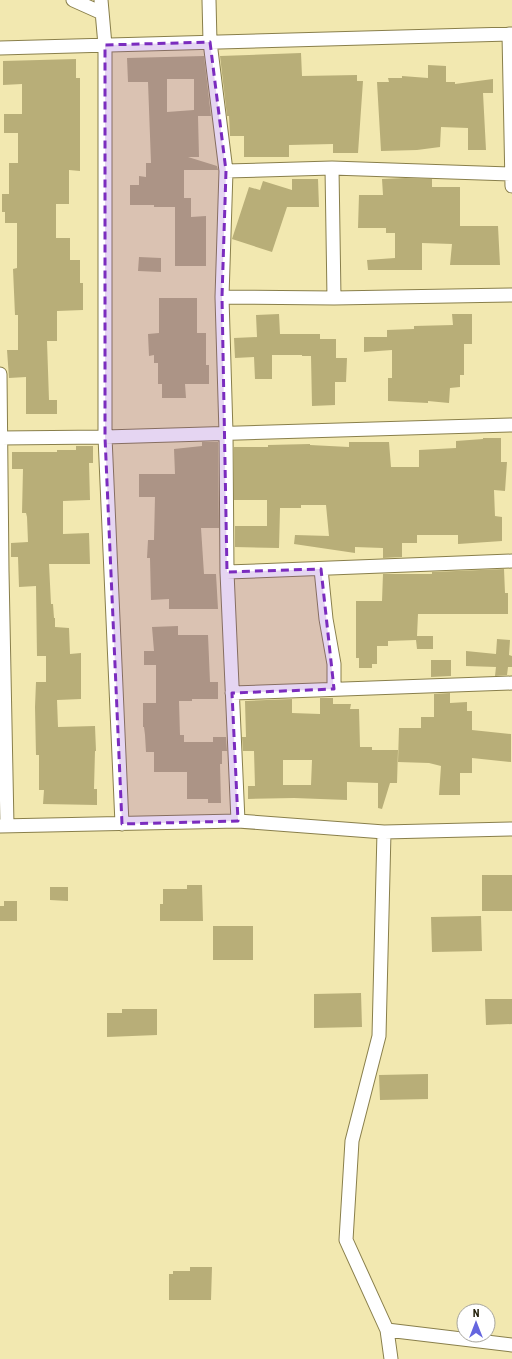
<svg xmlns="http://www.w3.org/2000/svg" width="512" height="1359" viewBox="0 0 512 1359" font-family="'Roboto Condensed',sans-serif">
<rect width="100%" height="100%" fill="#f2e8b0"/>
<path fill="#b8ae78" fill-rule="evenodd" d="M 301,53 L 302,76 L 357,75 L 357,81 L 363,81 L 358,153 L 333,153 L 333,144 L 289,145 L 289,157 L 244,157 L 244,136 L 230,136 L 229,116 L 227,116 L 220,56 Z
M 204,56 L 211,116 L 198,116 L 199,157 L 188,157 L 217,166 L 218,170 L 184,170 L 184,198 L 191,198 L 191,217 L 206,216 L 206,266 L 175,266 L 175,207 L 154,207 L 154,205 L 130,205 L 130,185 L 139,185 L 139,176 L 146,177 L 146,163 L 151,163 L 148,82 L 128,82 L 127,58 ZM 167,79 L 194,79 L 194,110 L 167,112 Z
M 76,59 L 76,78 L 80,78 L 80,171 L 69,170 L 69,204 L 56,204 L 56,238 L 70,238 L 70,260 L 80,260 L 80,283 L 83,283 L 83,310 L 57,311 L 57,341 L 47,341 L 49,400 L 57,400 L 57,414 L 26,414 L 26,377 L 9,378 L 7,350 L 18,350 L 18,315 L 15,315 L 13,269 L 17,268 L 17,223 L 5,223 L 5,212 L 2,212 L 2,194 L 9,194 L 9,163 L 18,163 L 18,133 L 4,133 L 4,114 L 22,114 L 22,84 L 3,85 L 3,61 Z
M 428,65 L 446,66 L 446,82 L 455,82 L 455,84 L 493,79 L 493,93 L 483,93 L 486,150 L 468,150 L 468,128 L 441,127 L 440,147 L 417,150 L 381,151 L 377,82 L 389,82 L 388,78 L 402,78 L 402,76 L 428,78 Z
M 405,178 L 432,179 L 432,187 L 460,187 L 460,226 L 498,226 L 500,265 L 450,265 L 452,244 L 422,243 L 422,270 L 368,270 L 367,260 L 395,258 L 395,233 L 386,233 L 386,228 L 358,228 L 359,195 L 383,195 L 382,179 Z
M 292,179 L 318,179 L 319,207 L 287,207 L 272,252 L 232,239 L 249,187 L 260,190 L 263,181 L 292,190 Z
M 139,257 L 161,258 L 161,272 L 138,271 Z
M 159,298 L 197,298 L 197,333 L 206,333 L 206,365 L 209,365 L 209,384 L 185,384 L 186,398 L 162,398 L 162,384 L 158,384 L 158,363 L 154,363 L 154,355 L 149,356 L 148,334 L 159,333 Z
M 279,314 L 280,334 L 320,334 L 320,339 L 336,339 L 336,358 L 347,358 L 346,382 L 335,382 L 335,405 L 312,406 L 311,356 L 302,356 L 302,355 L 272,355 L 272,379 L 255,379 L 254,357 L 235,358 L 234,338 L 257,337 L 256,315 Z
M 452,314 L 472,314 L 472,344 L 464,344 L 464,375 L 460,375 L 460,387 L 450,388 L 449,403 L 428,401 L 428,403 L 388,401 L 388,378 L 392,378 L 392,350 L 364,352 L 364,337 L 387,337 L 387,330 L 414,329 L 414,326 L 453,325 Z
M 483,438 L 501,438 L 501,462 L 507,462 L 505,491 L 494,490 L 495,516 L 502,517 L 502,541 L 458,544 L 458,535 L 417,535 L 417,543 L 402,543 L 402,557 L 383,558 L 383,548 L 355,547 L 355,553 L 294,544 L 295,535 L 329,536 L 326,505 L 301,505 L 301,508 L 280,508 L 279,548 L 235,547 L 235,526 L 267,526 L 267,500 L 234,500 L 234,447 L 268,447 L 268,445 L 310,444 L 310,445 L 349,447 L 349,442 L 389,442 L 391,467 L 419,467 L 419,450 L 456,448 L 456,441 L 483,439 Z
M 202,442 L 218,442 L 219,528 L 201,528 L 204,574 L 216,574 L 218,609 L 169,609 L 169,599 L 151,600 L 150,558 L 147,558 L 148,540 L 154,540 L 155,497 L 139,497 L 139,474 L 175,474 L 174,449 L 202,446 Z
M 76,446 L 93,446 L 93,463 L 89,463 L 90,500 L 63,501 L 63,534 L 89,533 L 90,564 L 49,564 L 51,604 L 53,604 L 54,618 L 55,618 L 55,627 L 69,628 L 70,654 L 81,653 L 81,699 L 57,700 L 58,727 L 95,726 L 96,751 L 95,751 L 94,789 L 97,789 L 97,805 L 43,804 L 44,790 L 39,790 L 39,755 L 36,755 L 35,707 L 36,682 L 46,682 L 46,656 L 37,656 L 36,586 L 19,587 L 18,557 L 11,557 L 11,543 L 28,542 L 27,517 L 26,513 L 22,513 L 23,469 L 12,469 L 12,452 L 57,452 L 57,450 L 76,450 Z
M 504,569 L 505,593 L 508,593 L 508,614 L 418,614 L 417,636 L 433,636 L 433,649 L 417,649 L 416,640 L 388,641 L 388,646 L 377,646 L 377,664 L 372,664 L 372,668 L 359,668 L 359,658 L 356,658 L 356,601 L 382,601 L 383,574 L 432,574 L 432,572 Z
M 178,626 L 178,635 L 208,635 L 210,682 L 218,682 L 218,699 L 192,699 L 192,701 L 179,701 L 180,735 L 184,735 L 184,742 L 213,742 L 213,737 L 226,737 L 227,751 L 222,751 L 222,764 L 220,764 L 221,803 L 208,803 L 208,799 L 187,799 L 187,772 L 154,772 L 154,752 L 146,752 L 145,735 L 144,727 L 143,727 L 143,703 L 156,703 L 156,665 L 144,665 L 144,651 L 154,651 L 152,627 Z
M 497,639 L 510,640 L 509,655 L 512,656 L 512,667 L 508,667 L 507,675 L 495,676 L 496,667 L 466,666 L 466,651 L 496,654 Z
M 431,660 L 451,660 L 451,676 L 431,677 Z
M 450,693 L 450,703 L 467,702 L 467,711 L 472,711 L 472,730 L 511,734 L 511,762 L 472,758 L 472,773 L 460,773 L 460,795 L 439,795 L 441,766 L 429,763 L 398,762 L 399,728 L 421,728 L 421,717 L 434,717 L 434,694 Z
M 320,698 L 333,698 L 333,704 L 351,704 L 350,709 L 359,709 L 360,747 L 372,747 L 372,750 L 398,750 L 397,783 L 390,783 L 382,809 L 378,808 L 378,783 L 347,782 L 347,800 L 294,798 L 248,799 L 248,786 L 255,786 L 254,751 L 243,751 L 242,737 L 246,737 L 245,701 L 292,699 L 292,713 L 320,714 ZM 283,760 L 312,760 L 311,785 L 283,785 Z
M 482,875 L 512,875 L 512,911 L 482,911 Z
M 187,885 L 202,885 L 203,921 L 160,921 L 160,904 L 163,904 L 163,889 L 187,889 Z
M 50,887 L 68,887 L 68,901 L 50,900 Z
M 4,901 L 17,901 L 17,921 L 0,921 L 0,906 L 4,906 Z
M 481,916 L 482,951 L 432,952 L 431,917 Z
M 213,926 L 253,926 L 253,960 L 213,960 Z
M 361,993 L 362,1027 L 314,1028 L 314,994 Z
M 485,999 L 512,999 L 512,1024 L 486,1025 Z
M 122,1009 L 157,1009 L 157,1035 L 107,1037 L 107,1013 L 122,1013 Z
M 428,1074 L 428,1099 L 380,1100 L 379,1075 Z
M 190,1267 L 212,1267 L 211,1300 L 169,1300 L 169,1274 L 173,1274 L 173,1271 L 190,1271 Z"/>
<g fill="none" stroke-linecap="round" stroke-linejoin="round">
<defs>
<path id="street" d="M 73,0 L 102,13
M 101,0 L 105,45 L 105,437 L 122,824
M 209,0 L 210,42 L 226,171 L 222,297 L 226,433 L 227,572 L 238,821
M 509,34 L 512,186
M 0,48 L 512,34
M 332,168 L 334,298
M 226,171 L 332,168 L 512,174
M 222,297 L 334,298 L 512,295
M 0,374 L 2,571 L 7,826
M 0,438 L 105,437 L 512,425
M 321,569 L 326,619 L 334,664 L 334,689
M 227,572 L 512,561
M 232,693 L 512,683
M 0,826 L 238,821 L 384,832 L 512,829
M 384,832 L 379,1036 L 352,1141 L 346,1240 L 387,1330 L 391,1359
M 387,1330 L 512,1345"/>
</defs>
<use href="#street" stroke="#897f4b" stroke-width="15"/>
<use href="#street" stroke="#fff" stroke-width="13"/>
</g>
<path fill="#7b2cbf" fill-opacity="0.2" stroke="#7b2cbf" stroke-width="3" stroke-dasharray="8 5" stroke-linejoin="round" d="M 210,42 L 226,171 L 222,297 L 227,572 L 321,569 L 334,689 L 232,693 L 238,821 L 122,824 L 105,437 L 105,45 Z"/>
<g transform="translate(476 1323)"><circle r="19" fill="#ffffff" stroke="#a8a69e"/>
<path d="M0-3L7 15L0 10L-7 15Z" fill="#6566df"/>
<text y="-6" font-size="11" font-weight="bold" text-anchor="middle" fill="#25210c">N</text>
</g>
</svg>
